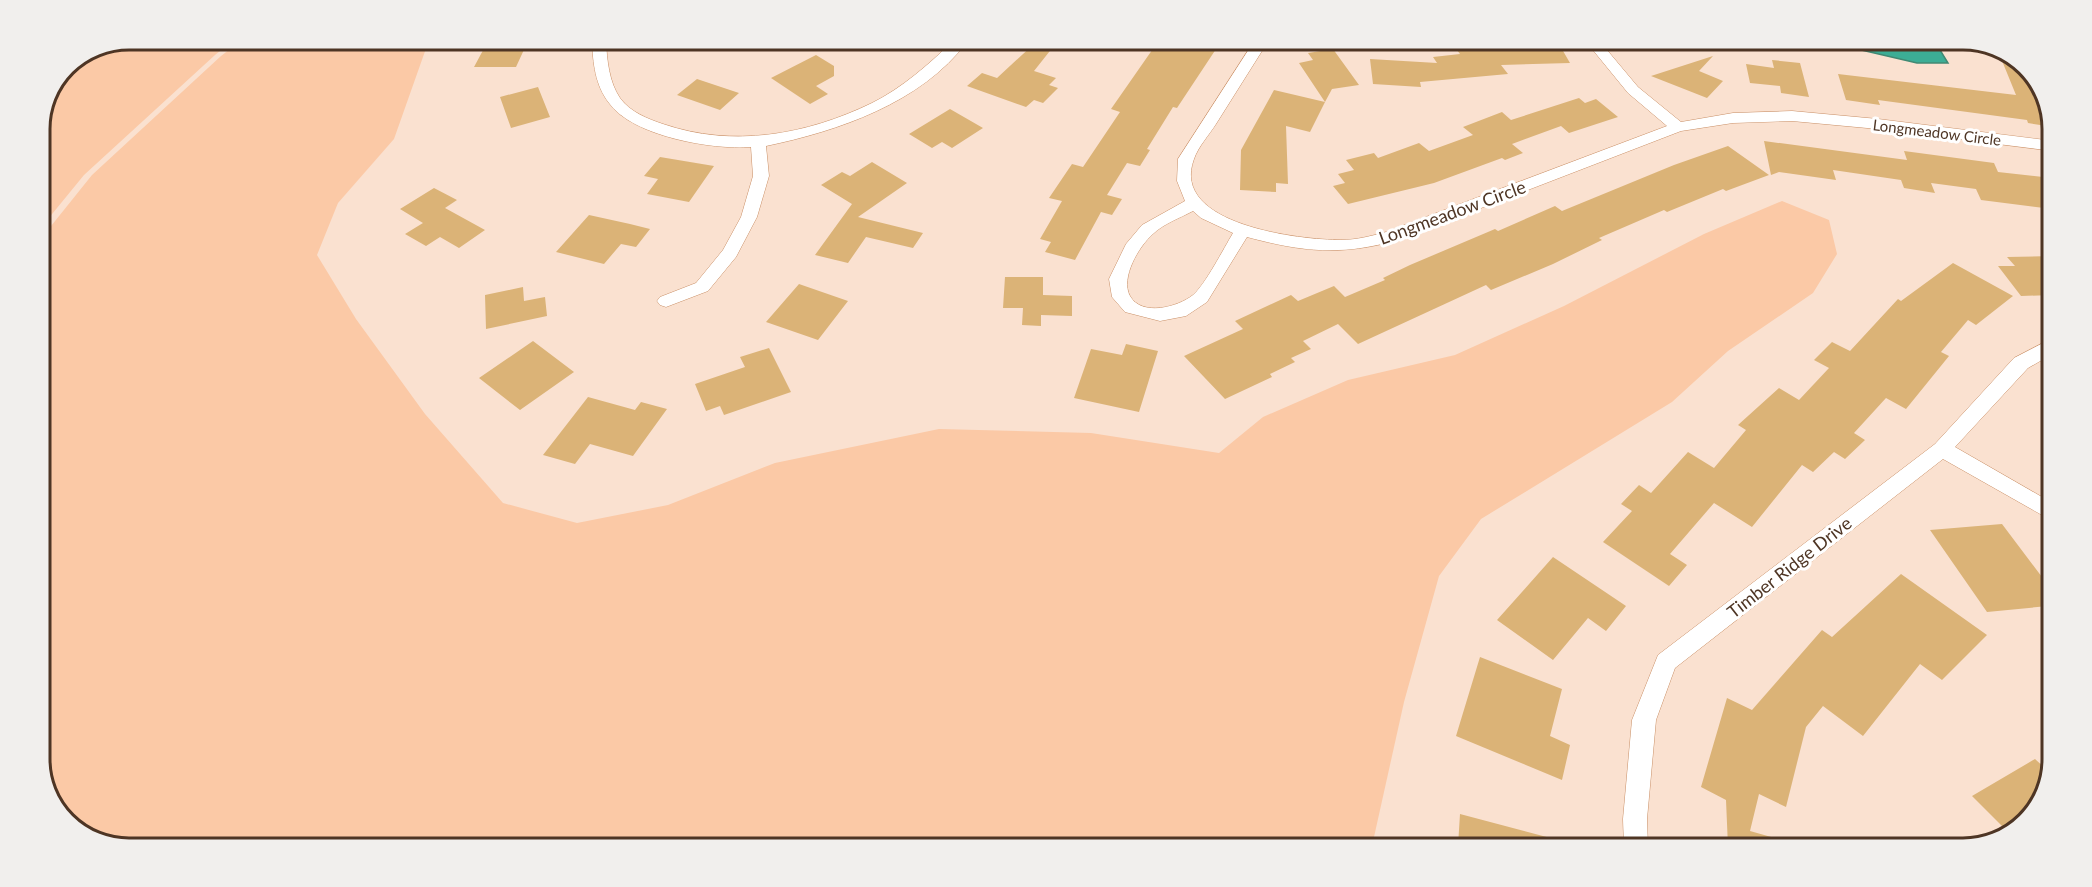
<svg xmlns="http://www.w3.org/2000/svg" width="2092" height="887" viewBox="0 0 2092 887" font-family="Lato,sans-serif">
<rect width="100%" height="100%" fill="#fae1d0"/>
<path fill="#fbc9a6" d="M 128,39 L 235,39 L 215,55 L 84,175 L 39,230 L 39,123 L 65,65 Z
M 243,39 L 429,40 L 394,139 L 338,203 L 317,255 L 356,319 L 425,414 L 503,503 L 577,523 L 668,505 L 775,463 L 939,429 L 1091,433 L 1219,453 L 1263,417 L 1348,380 L 1455,355 L 1564,306 L 1704,234 L 1782,201 L 1829,220 L 1837,254 L 1813,293 L 1728,351 L 1672,402 L 1481,519 L 1439,576 L 1404,702 L 1372,846 L 94,841 L 57,813 L 39,765 L 39,241 L 92,175 L 221,56 Z"/>
<path fill="#3cad95" stroke="#418973" stroke-width="1.5" d="M 1840,45 L 1937,45 L 1948,63 L 1917,63 Z"/>
<path fill="#dbb377" d="M 488,41 L 528,41 L 516,67 L 474,67 Z
M 1036,42 L 1057,42 L 1034,71 L 1056,78 L 1049,85 L 1058,88 L 1043,103 L 1034,100 L 1026,107 L 967,86 L 982,73 L 997,78 Z
M 1157,43 L 1220,43 L 1177,108 L 1173,107 L 1147,149 L 1150,150 L 1140,166 L 1127,163 L 1107,195 L 1122,199 L 1112,215 L 1101,212 L 1075,260 L 1045,252 L 1051,242 L 1040,239 L 1062,201 L 1049,198 L 1072,164 L 1083,167 L 1120,112 L 1111,109 Z
M 1503,44 L 1559,44 L 1570,63 L 1501,65 L 1508,74 L 1420,82 L 1421,87 L 1373,84 L 1370,59 L 1437,63 L 1433,57 L 1460,54 L 1457,50 L 1504,46 Z
M 1996,46 L 2038,78 L 2053,127 L 2028,123 L 2027,120 L 1878,100 L 1880,105 L 1846,100 L 1838,74 L 2016,95 Z
M 1333,49 L 1359,85 L 1332,89 L 1325,102 L 1299,63 L 1313,60 L 1308,53 Z
M 816,55 L 834,66 L 834,76 L 816,86 L 828,94 L 810,104 L 771,78 Z
M 1713,56 L 1699,71 L 1723,81 L 1707,98 L 1651,76 Z
M 1772,60 L 1800,63 L 1809,97 L 1781,93 L 1780,86 L 1750,83 L 1746,64 L 1774,68 Z
M 697,79 L 739,93 L 720,110 L 677,95 Z
M 538,87 L 550,117 L 511,128 L 500,97 Z
M 1274,90 L 1325,102 L 1310,132 L 1286,126 L 1288,184 L 1276,183 L 1276,192 L 1240,190 L 1241,150 Z
M 1579,98 L 1585,103 L 1596,99 L 1618,117 L 1569,133 L 1561,126 L 1512,144 L 1523,153 L 1505,160 L 1502,158 L 1434,183 L 1348,204 L 1333,186 L 1345,183 L 1338,174 L 1354,170 L 1346,160 L 1374,153 L 1378,158 L 1419,143 L 1429,151 L 1473,135 L 1463,127 L 1502,112 L 1511,120 Z
M 950,109 L 983,128 L 952,148 L 942,142 L 932,148 L 909,134 Z
M 1764,141 L 1907,160 L 1904,151 L 1994,163 L 1998,172 L 2052,178 L 2052,209 L 1981,200 L 1976,189 L 1931,183 L 1935,193 L 1904,188 L 1901,180 L 1833,170 L 1836,180 L 1779,172 L 1771,175 Z
M 1728,146 L 1769,175 L 1726,191 L 1723,189 L 1667,212 L 1664,210 L 1599,238 L 1602,240 L 1553,264 L 1491,290 L 1486,285 L 1358,344 L 1338,324 L 1303,341 L 1311,349 L 1291,358 L 1295,362 L 1270,374 L 1272,377 L 1225,399 L 1184,356 L 1243,329 L 1235,321 L 1291,295 L 1298,301 L 1334,286 L 1345,297 L 1385,280 L 1383,278 L 1410,265 L 1495,229 L 1498,231 L 1555,206 L 1562,211 L 1674,165 Z
M 660,157 L 714,166 L 689,202 L 647,194 L 658,179 L 644,176 Z
M 872,162 L 907,183 L 858,217 L 923,233 L 913,248 L 866,237 L 848,263 L 815,255 L 852,204 L 821,185 L 842,172 L 850,176 Z
M 434,188 L 457,200 L 445,208 L 485,230 L 459,248 L 440,237 L 426,246 L 405,234 L 423,223 L 400,209 Z
M 589,215 L 630,224 L 650,229 L 636,247 L 621,244 L 604,264 L 556,252 Z
M 2052,256 L 2051,295 L 2021,296 L 1998,266 L 2015,266 L 2007,257 Z
M 1953,263 L 2013,296 L 1976,325 L 1968,320 L 1941,352 L 1949,356 L 1906,409 L 1886,398 L 1854,433 L 1865,440 L 1845,459 L 1834,452 L 1813,472 L 1802,465 L 1752,527 L 1714,503 L 1670,554 L 1687,565 L 1669,586 L 1603,542 L 1632,511 L 1621,504 L 1639,485 L 1651,493 L 1688,452 L 1714,468 L 1746,430 L 1738,425 L 1779,388 L 1799,400 L 1829,368 L 1814,360 L 1832,342 L 1850,351 L 1898,299 L 1901,301 Z
M 1005,277 L 1043,277 L 1043,295 L 1072,296 L 1072,316 L 1041,315 L 1041,326 L 1022,325 L 1023,308 L 1003,308 Z
M 799,284 L 848,301 L 818,340 L 766,322 Z
M 523,287 L 524,301 L 545,297 L 547,316 L 486,329 L 485,295 Z
M 533,341 L 574,372 L 520,410 L 479,378 Z
M 1126,344 L 1158,351 L 1139,412 L 1074,398 L 1091,349 L 1122,355 Z
M 769,348 L 791,392 L 724,415 L 720,406 L 706,411 L 695,384 L 745,367 L 740,357 Z
M 588,397 L 635,410 L 641,402 L 667,409 L 633,456 L 590,444 L 575,464 L 543,455 Z
M 2002,524 L 2048,585 L 2048,606 L 1987,612 L 1930,530 Z
M 1553,557 L 1626,606 L 1606,631 L 1588,618 L 1553,660 L 1497,620 Z
M 1901,574 L 1987,635 L 1942,680 L 1920,664 L 1863,736 L 1823,706 L 1806,727 L 1786,807 L 1759,794 L 1750,831 L 1789,842 L 1788,847 L 1728,847 L 1726,800 L 1701,787 L 1727,698 L 1752,710 L 1822,630 L 1832,637 Z
M 1480,657 L 1562,689 L 1550,736 L 1570,745 L 1562,780 L 1456,736 Z
M 2035,759 L 2047,770 L 2046,793 L 2014,833 L 2010,834 L 1972,796 Z
M 1460,814 L 1558,840 L 1557,847 L 1458,846 Z"/>
<g fill="none" stroke-linecap="round" stroke-linejoin="round">
<defs>
<path id="minor" d="M 592,41 L 606,41 C 607,60 609,82 620,98 C 630,112 648,119 663,124 C 733,148 806,135 872,103 C 902,88 928,65 952,42 L 967,42 C 921,103 838,131 766,146 L 769,176 L 757,217 L 736,257 L 708,291 L 666,307 L 660,305 L 657,301 L 660,297 L 696,283 L 723,250 L 741,217 L 753,176 L 751,147 C 712,150 632,136 609,103 C 595,85 593,63 592,41 Z
M 1253,43 L 1267,43 C 1250,70 1233,97 1216,124 C 1209,135 1198,147 1194,159 C 1169,225 1301,240 1341,240 C 1357,240 1371,236 1386,232 L 1667,126 L 1628,93 L 1588,44 L 1602,44 L 1638,87 L 1681,122 L 1733,113 L 1792,111 L 1878,119 L 2053,141 L 2053,151 L 1878,129 L 1792,121 L 1733,123 L 1681,131 L 1398,240 C 1341,256 1303,252 1247,237 L 1207,302 L 1186,316 L 1160,321 L 1125,312 L 1112,297 L 1109,279 L 1126,244 L 1142,225 L 1185,201 L 1177,181 L 1178,159 ZM 1193,211 L 1201,218 L 1233,233 C 1224,248 1205,285 1193,295 C 1178,307 1142,317 1130,296 C 1120,278 1139,246 1153,234 C 1163,224 1180,218 1193,211 Z
M 2051,339 L 2051,355 L 2028,368 L 1955,447 L 2049,501 L 2049,519 L 1943,459 L 1675,668 L 1656,720 L 1647,819 L 1648,847 L 1624,847 L 1623,819 L 1632,720 L 1658,655 L 1935,444 L 2014,358 Z"/>
</defs>
<use href="#minor" stroke="#c98f66" stroke-width="1"/>
<use href="#minor" fill="#fff" fill-rule="evenodd"/>
</g>
<g text-anchor="middle" dominant-baseline="central" stroke-width="6" stroke-linejoin="round" paint-order="stroke">
<g font-size="15" fill="#4e3524" stroke="#fff">
<text transform="translate(1937 132) rotate(7)">Longmeadow Circle</text>
</g>
<g font-size="18" fill="#4e3524" stroke="#fff">
<text transform="translate(1452 212) rotate(-20)">Longmeadow Circle</text>
<text transform="translate(1789 567) rotate(-38)">Timber Ridge Drive</text>
</g>
</g>
<path d="M0 0H2092V887H0ZM129 50H1963A79 79 0 0 1 2042 129V759A79 79 0 0 1 1963 838H129A79 79 0 0 1 50 759V129A79 79 0 0 1 129 50Z" fill="#f1efed" fill-rule="evenodd"/>
<path fill="none" stroke="#4e3524" stroke-width="3" d="M129 50H1963A79 79 0 0 1 2042 129V759A79 79 0 0 1 1963 838H129A79 79 0 0 1 50 759V129A79 79 0 0 1 129 50Z"/>
</svg>
